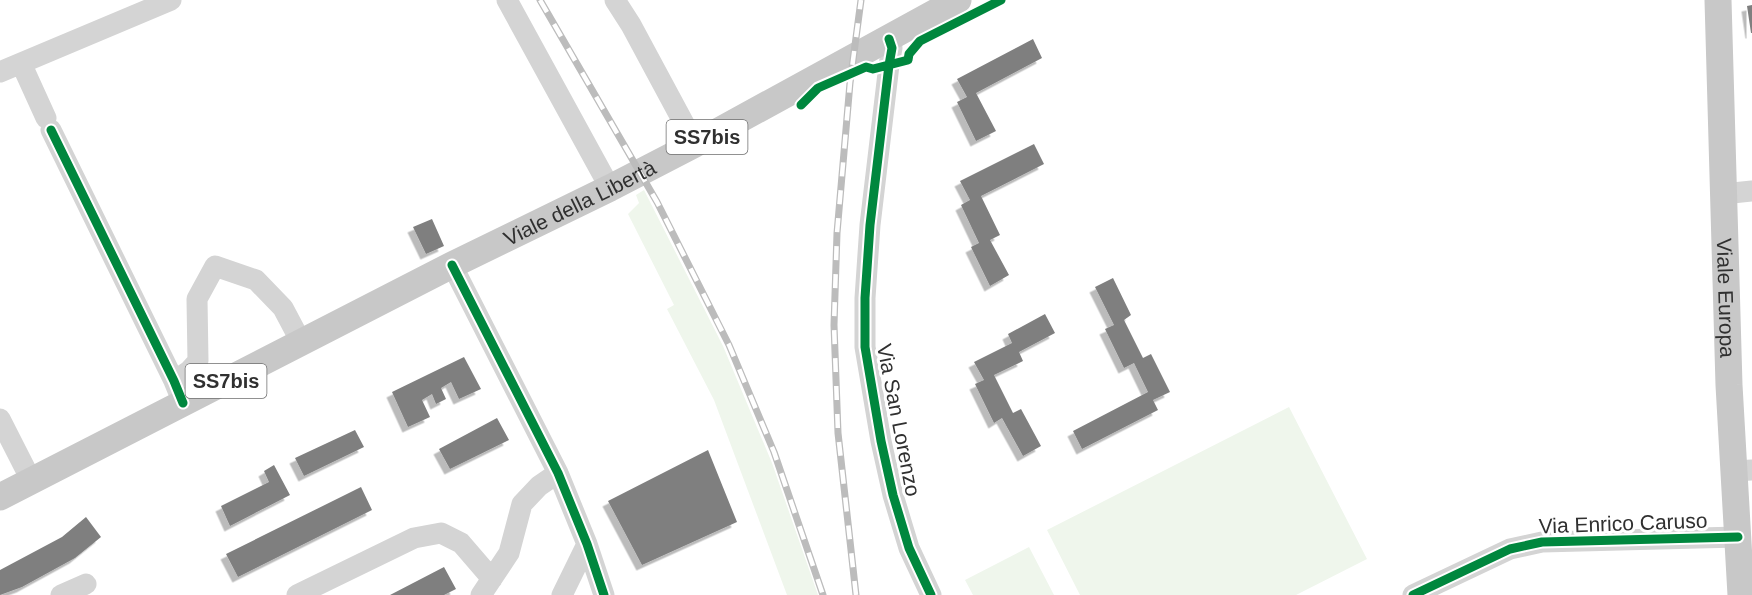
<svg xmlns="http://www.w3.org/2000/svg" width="1752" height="595" viewBox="0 0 1752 595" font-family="Helvetica,sans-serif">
<defs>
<filter id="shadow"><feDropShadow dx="-5.5" dy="5.5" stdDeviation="0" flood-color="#0004"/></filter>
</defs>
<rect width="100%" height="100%" fill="#fff"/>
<path fill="#eff6ec" d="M 644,190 L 723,346 L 772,463 L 818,595 L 787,595 L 714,400 L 667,309 L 674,305 L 628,214 L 639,203 L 636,195 Z
M 1289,407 L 1367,559 L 1296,595 L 1080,595 L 1047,530 Z
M 1029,547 L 1054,595 L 973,595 L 965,580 Z"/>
<path fill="#7f7f7f" filter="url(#shadow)" d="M 1752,5 L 1752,33 L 1751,33 L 1747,6 Z
M 1033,39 L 1042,58 L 976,93 L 996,131 L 976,141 L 957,102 L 967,97 L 957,79 Z
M 1034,144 L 1044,164 L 981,196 L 1000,235 L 990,240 L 1009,275 L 990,286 L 971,247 L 979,243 L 961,205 L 970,200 L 960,181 Z
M 432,219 L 444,246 L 426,254 L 413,227 Z
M 1113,278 L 1131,315 L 1124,320 L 1143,358 L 1151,354 L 1170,392 L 1153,400 L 1158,410 L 1082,449 L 1073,431 L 1148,392 L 1134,363 L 1124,368 L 1105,329 L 1114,325 L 1095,287 Z
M 1045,314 L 1055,333 L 1019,352 L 1023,361 L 994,375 L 1013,413 L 1021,409 L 1041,446 L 1023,456 L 1002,418 L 994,423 L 975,384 L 984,380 L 974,362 L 1012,343 L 1008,334 Z
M 464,357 L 481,389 L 459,399 L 451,382 L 441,388 L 446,399 L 436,404 L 432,394 L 422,400 L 430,417 L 408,427 L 392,392 Z
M 497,418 L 509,440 L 450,469 L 439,449 Z
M 355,430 L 364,447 L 304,476 L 295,458 Z
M 708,450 L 737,522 L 642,565 L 608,501 Z
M 274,465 L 290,495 L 230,526 L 221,506 L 269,482 L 264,471 Z
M 361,487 L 372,510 L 238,577 L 226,554 Z
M 86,517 L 101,537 L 75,558 L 22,587 L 0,595 L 0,570 L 62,537 Z
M 444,567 L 456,589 L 444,595 L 390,595 Z"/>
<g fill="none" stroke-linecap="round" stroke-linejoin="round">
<path stroke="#d4d4d4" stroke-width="21" d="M 507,0 L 610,188
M 615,0 L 631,25 L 695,144
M 889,39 L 892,48 L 889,65 L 870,225 L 865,298 L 865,347 L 881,441 L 893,495 L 909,548 L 931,595
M 21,63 L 46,118
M 0,72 L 171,0
M 51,130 L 174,381 L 183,403
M 1723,194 L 1752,191
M 452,265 L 558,473 L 587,544 L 604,595
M 174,381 L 189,371 L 198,361 L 197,299 L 215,266 L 256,280 L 283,308 L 301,342
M 0,419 L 31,480
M 1734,471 L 1752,470
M 61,595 L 86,584
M 297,595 L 414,538 L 441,533 L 461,543 L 492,579
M 481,595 L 509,553 L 522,504 L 539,486 L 558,473
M 562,595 L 587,544
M 1413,595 L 1510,549 L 1542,542 L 1738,537"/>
<g stroke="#c8c8c8" stroke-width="27">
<path id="s1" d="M 1718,0 L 1729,385 L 1741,595"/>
<path id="s2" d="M 0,497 L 452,265 L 610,188 L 695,144 L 958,0"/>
</g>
<defs>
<path id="rail" d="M 540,0 L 657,202 L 729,345 L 774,452 L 823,595
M 856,595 L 838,433 L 834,325 L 837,233 L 850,83 L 861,0"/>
</defs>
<use href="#rail" stroke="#bcbcbc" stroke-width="7"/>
<use href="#rail" stroke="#fff" stroke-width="4.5" stroke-dasharray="14" stroke-linecap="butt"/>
<defs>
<path id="cycleway" d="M 889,39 L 892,48 L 889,65 L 870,225 L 865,298 L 865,347 L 881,441 L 893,495 L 909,548 L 931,595
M 801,105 L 818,88 L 866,67 L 873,69 L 908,60 L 909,54 L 920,41 L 1001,0
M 51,130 L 174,381 L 183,403
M 452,265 L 558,473 L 587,544 L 604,595
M 1413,595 L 1510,549 L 1542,542 L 1738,537"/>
</defs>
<use href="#cycleway" stroke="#fff" stroke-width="13"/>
<use href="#cycleway" stroke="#00873e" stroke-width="9"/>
</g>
<g text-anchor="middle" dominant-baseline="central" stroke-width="6" stroke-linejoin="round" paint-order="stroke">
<g fill="#fff" stroke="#6e6e6e" stroke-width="1.5">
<rect x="666.5" y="120" width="81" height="34" rx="4.5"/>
<rect x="185.5" y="364" width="81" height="34" rx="4.5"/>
</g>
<g font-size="20" font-weight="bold" fill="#303030">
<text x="707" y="137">SS7bis</text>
<text x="226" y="381">SS7bis</text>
</g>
<g font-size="21" fill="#303030" stroke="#fff">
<text stroke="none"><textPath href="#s2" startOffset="650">Viale della Libertà</textPath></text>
<text stroke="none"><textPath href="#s1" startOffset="298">Viale Europa</textPath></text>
<text transform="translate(899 420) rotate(79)">Via San Lorenzo</text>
<text transform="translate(1623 523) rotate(-2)">Via Enrico Caruso</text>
</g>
</g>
</svg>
